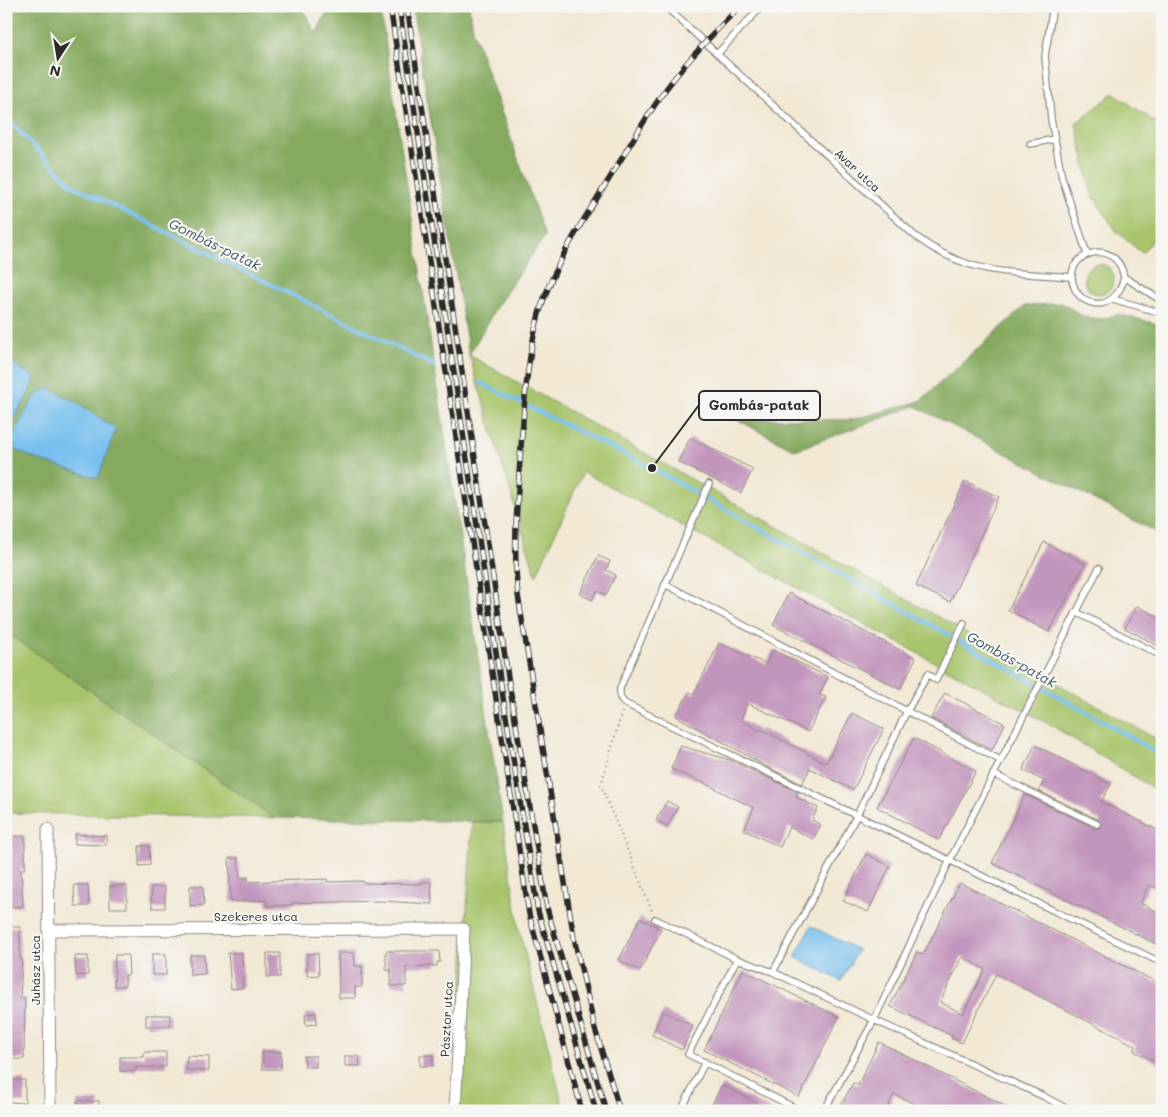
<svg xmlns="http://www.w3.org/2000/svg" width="1168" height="1117" viewBox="0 0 1168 1117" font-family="Mali,sans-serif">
<rect width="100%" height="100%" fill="#f6f6f2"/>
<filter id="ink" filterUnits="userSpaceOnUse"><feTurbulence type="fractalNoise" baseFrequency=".02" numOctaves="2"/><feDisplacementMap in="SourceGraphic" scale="10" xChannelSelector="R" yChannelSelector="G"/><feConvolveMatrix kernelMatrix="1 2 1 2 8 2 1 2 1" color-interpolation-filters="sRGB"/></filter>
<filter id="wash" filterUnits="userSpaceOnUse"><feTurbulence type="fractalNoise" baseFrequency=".0096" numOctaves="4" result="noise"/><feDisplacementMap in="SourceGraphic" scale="20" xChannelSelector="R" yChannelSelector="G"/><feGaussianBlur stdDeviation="1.12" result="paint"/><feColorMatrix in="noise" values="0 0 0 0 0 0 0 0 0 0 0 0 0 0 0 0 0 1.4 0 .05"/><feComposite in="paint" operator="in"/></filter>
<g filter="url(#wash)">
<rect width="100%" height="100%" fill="#f2e8d4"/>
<path fill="#a7c46b" stroke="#69784b" d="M 1114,93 L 1162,127 L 1162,229 L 1142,253 L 1116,231 L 1091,193 L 1076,123 Z
M1084 279a15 15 0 1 1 30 0a15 15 0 1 1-30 0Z
M 469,355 L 1162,742 L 1162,794 L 1054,727 L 583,472 L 536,576 Z
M 6,632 L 274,818 L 6,813 Z
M 472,822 L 503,822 L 519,929 L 564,1111 L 455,1111 Z"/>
<path fill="#85aa5f" stroke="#586a45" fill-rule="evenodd" d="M 6,6 L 301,6 L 316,33 L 330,6 L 380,6 L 503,822 L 274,818 L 6,632 L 6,431 L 27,397 L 16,365 L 6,359 ZM 116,429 L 98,478 L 41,461 L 16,450 Z
M 412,6 L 469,6 L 474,34 L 545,236 L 497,306 L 469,355 Z
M 1062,303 L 1084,317 L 1103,319 L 1117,314 L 1162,325 L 1162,535 L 915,406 L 795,450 L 734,418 L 851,420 L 920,401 L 1025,306 Z"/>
<path fill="#76bfef" stroke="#50758d" d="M 6,359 L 35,378 L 27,397 L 6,431 Z
M 48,388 L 73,400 L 116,429 L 98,478 L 41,461 L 16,450 L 12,439 L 23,416 L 37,394 Z
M 811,926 L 858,950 L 841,981 L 795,957 Z"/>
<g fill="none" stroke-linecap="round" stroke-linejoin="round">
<path stroke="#76bfef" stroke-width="4" d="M 6,118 L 72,185 L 433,365
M 481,383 L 652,468 L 1113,727 L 1162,756"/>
</g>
<g id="blocks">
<path fill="#c295bd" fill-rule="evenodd" d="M 690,438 L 753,469 L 741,493 L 678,462 Z
M 965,481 L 999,497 L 950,602 L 916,586 Z
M 1044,542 L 1085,564 L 1049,632 L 1008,610 Z
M 598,556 L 610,561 L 606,570 L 616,575 L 606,595 L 597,591 L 592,600 L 580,594 Z
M 789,593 L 916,658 L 900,689 L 773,625 Z
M 1137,606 L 1162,619 L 1162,648 L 1125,628 Z
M 719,643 L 766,664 L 773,650 L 828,677 L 819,695 L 826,697 L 808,732 L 747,703 L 741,720 L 760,731 L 761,729 L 826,763 L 852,713 L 884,729 L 853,790 L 810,768 L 802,784 L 766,766 L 676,716 L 689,692 L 694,694 Z
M 945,693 L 1005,724 L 992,750 L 931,718 Z
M 914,738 L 976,771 L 939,840 L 877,807 Z
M 1035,745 L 1111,784 L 1101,802 L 1162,832 L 1162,891 L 1149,885 L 1140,903 L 1162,914 L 1162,947 L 992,863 L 1025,795 L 1095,828 L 1099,828 L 1101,826 L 1099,820 L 1039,791 L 1044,781 L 1023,770 Z
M 681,746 L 730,760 L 798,792 L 796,797 L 818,808 L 812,820 L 821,825 L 813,839 L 789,827 L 780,847 L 744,830 L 754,808 L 704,783 L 671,769 Z
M 667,801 L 678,807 L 667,826 L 656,820 Z
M 75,834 L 107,836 L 106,845 L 75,844 Z
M 6,836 L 25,836 L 25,869 L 21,869 L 23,906 L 6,907 Z
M 139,846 L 149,846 L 150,865 L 139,866 Z
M 866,854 L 890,866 L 868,912 L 843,901 Z
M 229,858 L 238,858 L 240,878 L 248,877 L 248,882 L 327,879 L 327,882 L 363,881 L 363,883 L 421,884 L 421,882 L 431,882 L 432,904 L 381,901 L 292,903 L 292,905 L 267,906 L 267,900 L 231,902 Z
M 960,883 L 1162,985 L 1162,1065 L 1134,1051 L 1136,1046 L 996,974 L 962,1043 L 951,1038 L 952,1036 L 890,1006 L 917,952 L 923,955 ZM 962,957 L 985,969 L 963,1014 L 940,1002 Z
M 74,885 L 88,885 L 89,906 L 75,906 Z
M 110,886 L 127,886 L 127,908 L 110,908 Z
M 190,886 L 203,886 L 204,905 L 190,906 Z
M 151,887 L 165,887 L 165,908 L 152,908 Z
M 640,918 L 661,929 L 640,971 L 619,960 Z
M 6,927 L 20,927 L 20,959 L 22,959 L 20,998 L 25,998 L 24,1059 L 6,1059 Z
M 386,951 L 439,951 L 440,962 L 437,962 L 437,966 L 406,967 L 406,986 L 391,986 L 391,970 L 386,970 Z
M 228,953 L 242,953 L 243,988 L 231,989 Z
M 267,953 L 280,953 L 280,977 L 267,977 Z
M 318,953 L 319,975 L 307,976 L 307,954 Z
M 338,953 L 354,953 L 355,966 L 362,966 L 362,987 L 355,987 L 355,998 L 339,998 Z
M 152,954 L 166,954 L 166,975 L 152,975 Z
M 115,955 L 128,955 L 129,975 L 125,975 L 125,986 L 114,986 Z
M 190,955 L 204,955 L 205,974 L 190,975 Z
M 75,956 L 88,956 L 88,975 L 76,976 Z
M 743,970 L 839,1017 L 799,1097 L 704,1050 Z
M 663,1011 L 693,1026 L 682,1050 L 652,1035 Z
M 316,1013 L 317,1024 L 306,1025 L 305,1014 Z
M 146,1015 L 170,1015 L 170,1026 L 146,1026 Z
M 879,1042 L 1015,1111 L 928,1111 L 894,1094 L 886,1111 L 838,1111 L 853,1083 L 858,1085 Z
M 144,1052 L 166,1052 L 166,1067 L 136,1067 L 136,1071 L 120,1071 L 120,1057 L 144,1057 Z
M 262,1052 L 281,1052 L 281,1069 L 262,1069 Z
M 420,1055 L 433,1055 L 433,1066 L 420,1066 Z
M 187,1056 L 209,1057 L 209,1071 L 186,1070 Z
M 304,1056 L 316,1056 L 316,1067 L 305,1067 Z
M 345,1056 L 359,1056 L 360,1066 L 345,1066 Z
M 10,1080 L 25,1080 L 25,1103 L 6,1102 L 6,1090 L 10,1090 Z
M 722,1085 L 773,1111 L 709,1111 Z
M 77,1101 L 99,1101 L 99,1111 L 77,1111 Z"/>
</g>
</g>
<g filter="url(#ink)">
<use href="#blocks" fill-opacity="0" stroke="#8e8a80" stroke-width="1"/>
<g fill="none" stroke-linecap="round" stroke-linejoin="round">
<defs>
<path id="service" d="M 665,6 L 914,235 C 965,275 1010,272 1072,277
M 1053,6 L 1045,56 L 1051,119 L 1062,178 L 1087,254
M 717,54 L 762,6
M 1030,144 L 1055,139
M 1124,277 C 1121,294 1107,309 1089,302 C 1083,300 1078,295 1075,289 C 1058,255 1116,233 1124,277 L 1162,301
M 1113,299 L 1162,313
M 709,484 L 620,688 L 620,697 L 624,703 L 1162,963
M 665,584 L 1000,760
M 1076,612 L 1162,656
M 993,774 L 1097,824
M 655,919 L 737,959 L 773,972 L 874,1020 L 1043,1096 L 1071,1111
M 737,959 L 688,1054 L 801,1111
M 773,972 L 857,815 L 907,711 L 928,674 L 936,680 L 964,623
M 681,1111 L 705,1062
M 824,1111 L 874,1020 L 950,860 L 1099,568"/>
<path id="minor" d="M 48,829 L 50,1111
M 49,930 L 464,929 L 455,1111"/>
</defs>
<use href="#service" stroke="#8e8a80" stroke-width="8"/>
<use href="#minor" stroke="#8e8a80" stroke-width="13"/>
<path stroke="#8e8a80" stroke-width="2.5" stroke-dasharray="1 4" stroke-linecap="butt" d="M 622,712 L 601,785 L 652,911"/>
<use href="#service" stroke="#fff" stroke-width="5.5"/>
<use href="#minor" stroke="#fff" stroke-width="11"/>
<defs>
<path id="rail" d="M 390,6 L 529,914 L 582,1111
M 399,6 L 500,679 L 538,911 L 596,1111
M 407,6 L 508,677 L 547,908 L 606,1111
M 620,1111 L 595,1029 L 574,938 L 518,595 C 513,550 517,505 520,460 C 524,411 526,361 539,314 C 553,266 580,225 606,184 C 630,146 652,104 681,70 C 699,48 720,27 740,6"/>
</defs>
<use href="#rail" stroke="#2b2b2b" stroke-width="5.5"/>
<use href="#rail" stroke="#f6f6f2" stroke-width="4" stroke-dasharray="11" stroke-linecap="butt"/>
</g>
</g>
<g text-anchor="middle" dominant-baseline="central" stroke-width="4.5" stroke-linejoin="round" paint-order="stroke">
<g font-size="12" fill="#2b2b2b" stroke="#f6f6f2">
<text transform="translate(858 170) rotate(43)">Avar utca</text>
<text x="256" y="916">Szekeres utca</text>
<text transform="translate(35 970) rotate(-90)">Juhász utca</text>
<text transform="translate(446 1019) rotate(-87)">Pásztor utca</text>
</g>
<g font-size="14" font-style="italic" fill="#425766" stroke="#f6f6f2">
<text transform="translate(215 244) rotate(26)">Gombás-patak</text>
<text transform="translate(1012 659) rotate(29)">Gombás-patak</text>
</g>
</g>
<path fill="none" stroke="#2b2b2b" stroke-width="2" d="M652 468L699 405"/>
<circle fill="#2b2b2b" stroke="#f6f6f2" stroke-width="2" cx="652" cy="468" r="5"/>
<rect fill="#f6f6f2" stroke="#2b2b2b" stroke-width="2" x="699" y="391" width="121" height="29" rx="5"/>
<g font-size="14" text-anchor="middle" font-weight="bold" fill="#2b2b2b">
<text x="759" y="410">Gombás-patak</text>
</g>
<rect width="1168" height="1117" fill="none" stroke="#f6f6f2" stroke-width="25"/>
<g transform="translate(58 58) rotate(192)" stroke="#f6f6f2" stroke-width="4" paint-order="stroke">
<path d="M0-4L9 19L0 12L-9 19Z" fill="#2b2b2b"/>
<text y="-8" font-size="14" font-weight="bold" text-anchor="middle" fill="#2b2b2b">N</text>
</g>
</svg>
